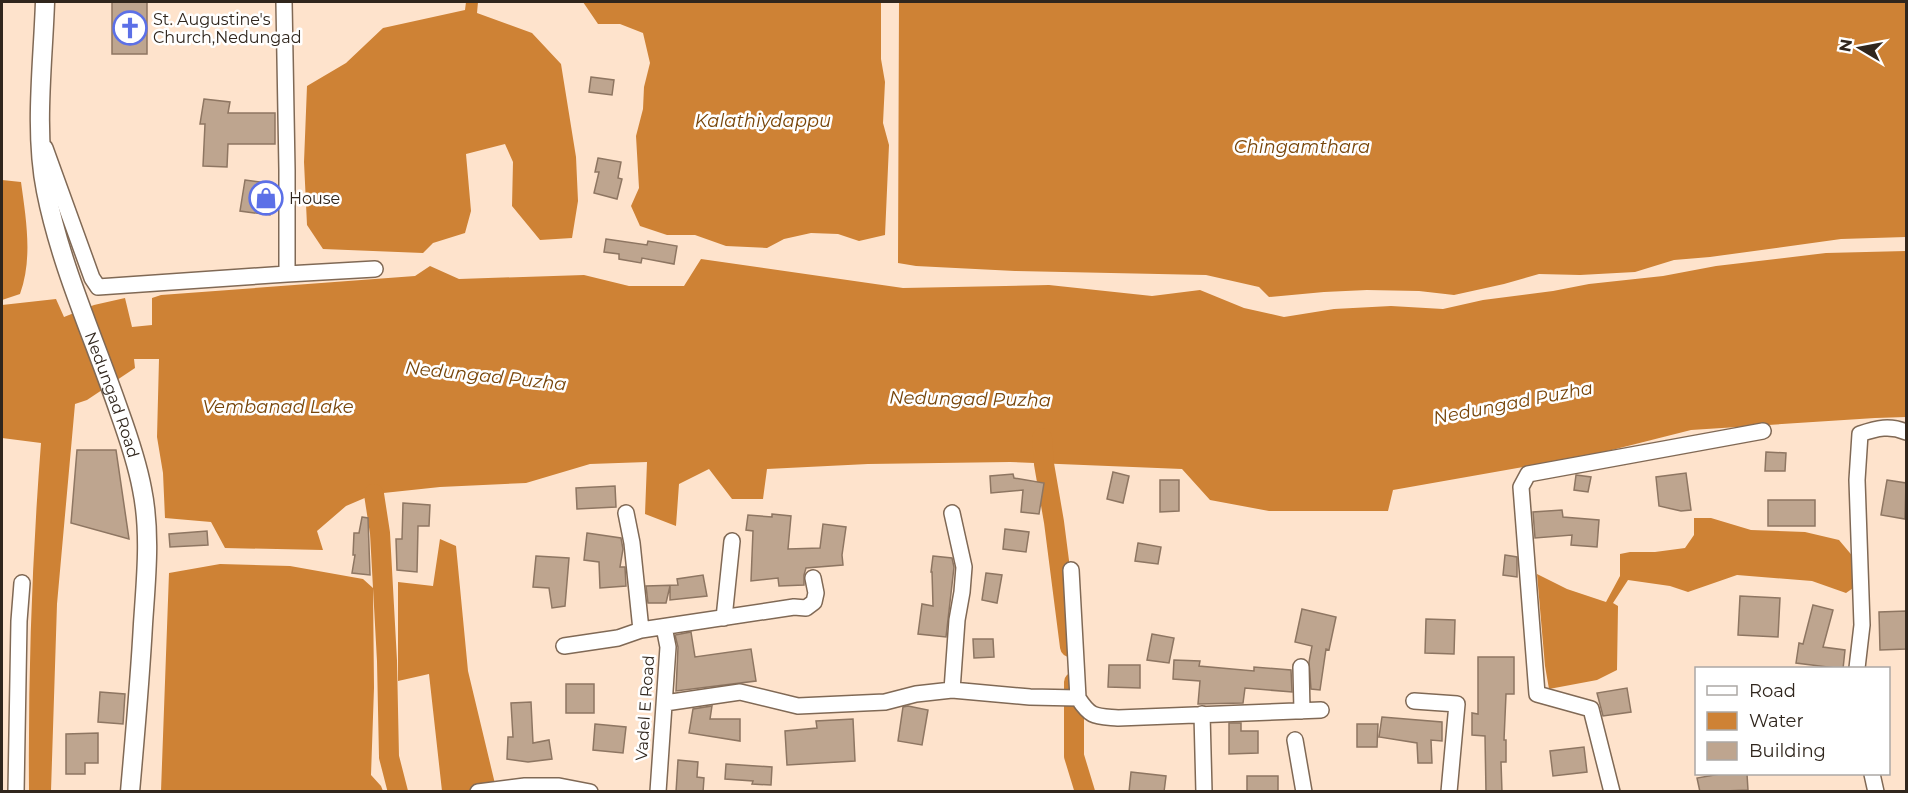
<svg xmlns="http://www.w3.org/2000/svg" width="1908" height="793" viewBox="0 0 1908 793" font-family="Montserrat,sans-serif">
<rect width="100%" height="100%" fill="#fee3cc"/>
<path fill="#ce8235" d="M 466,2 L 478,2 L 477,13 L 532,33 L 561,64 L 576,157 L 578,201 L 572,238 L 540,240 L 512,206 L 513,162 L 505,144 L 466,154 L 471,211 L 465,233 L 433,243 L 423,253 L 323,249 L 307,225 L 304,162 L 307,86 L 346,63 L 383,28 L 465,10 Z
M 583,2 L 881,2 L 881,59 L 885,82 L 883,123 L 889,145 L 885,235 L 859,241 L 838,234 L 811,233 L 784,239 L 767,248 L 726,246 L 695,235 L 667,235 L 640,226 L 631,206 L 639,188 L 636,136 L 643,109 L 644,87 L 650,63 L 643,33 L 620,24 L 598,24 Z
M 899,2 L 1906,2 L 1906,237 L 1841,239 L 1710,257 L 1674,260 L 1635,272 L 1580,275 L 1539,274 L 1504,284 L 1454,295 L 1419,291 L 1367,290 L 1324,292 L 1269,297 L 1259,287 L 1206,275 L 1015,271 L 916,266 L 898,263 Z
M 2,180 L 21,182 C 26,219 33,258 20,294 L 2,300 Z
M 1906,251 L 1906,417 L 1875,418 L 1691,430 L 1596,454 L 1393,490 L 1388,511 L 1269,511 L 1210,500 L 1182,469 L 1010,462 L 868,464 L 767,469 L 763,499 L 732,499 L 709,469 L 679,484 L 676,526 L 645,514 L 647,462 L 590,464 L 526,483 L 440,487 L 374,494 L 346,506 L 317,531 L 323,550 L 225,548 L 211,522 L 165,518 L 163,473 L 157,437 L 159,359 L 134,359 L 135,368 L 87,400 L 75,404 L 57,604 L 51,791 L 29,791 C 28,675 32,559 41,443 L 2,438 L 2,305 L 56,299 L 64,317 L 94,305 L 125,298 L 132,327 L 152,325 L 152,298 L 161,295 L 415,276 L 430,266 L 459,279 L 584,275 L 629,286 L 684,286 L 701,259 L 903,288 L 1049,285 L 1152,296 L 1200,290 L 1244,308 L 1284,317 L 1334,309 L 1391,306 L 1443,309 L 1483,300 L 1553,291 L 1589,284 L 1663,276 L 1716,266 L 1826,253 Z
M 1694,518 L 1711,518 L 1751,530 L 1805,532 L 1839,540 L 1855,559 L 1856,586 L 1846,593 L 1812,581 L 1737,575 L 1688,592 L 1670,586 L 1628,580 L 1613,603 L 1618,606 L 1617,670 L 1597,680 L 1549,689 L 1545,666 L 1537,574 L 1567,589 L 1606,602 L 1620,576 L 1620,554 L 1630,552 L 1655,552 L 1685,548 L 1694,535 Z
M 440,539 L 456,546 L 468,671 L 496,788 L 475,791 L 442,791 L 429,674 L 398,681 L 398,582 L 433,586 Z
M 220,564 L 290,566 L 363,579 L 373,588 L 374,688 L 371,775 L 381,786 L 383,791 L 161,791 L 169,573 Z"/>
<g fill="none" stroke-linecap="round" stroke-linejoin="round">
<path stroke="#ce8235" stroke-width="20" d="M 1042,438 L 1044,464 L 1054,522 L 1070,647
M 374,494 L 380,533 L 387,661 L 389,757 L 398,792
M 1074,682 L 1074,756 L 1085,792"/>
</g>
<path fill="#bea58f" stroke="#8e7662" stroke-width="1.5" d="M 112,2 L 147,2 L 147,54 L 112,54 Z
M 591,77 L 614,80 L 612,95 L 589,92 Z
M 204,99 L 230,102 L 228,113 L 275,113 L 275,144 L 228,144 L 227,167 L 203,166 L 205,124 L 200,124 Z
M 598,158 L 621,162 L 618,178 L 622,179 L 617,199 L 594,193 L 599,172 L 595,172 Z
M 245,180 L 275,184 L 270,215 L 240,211 Z
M 606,239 L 647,245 L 648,241 L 677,246 L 674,264 L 642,258 L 641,263 L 619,259 L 619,254 L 604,252 Z
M 77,450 L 116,450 L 129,539 L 71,523 Z
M 1766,452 L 1786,453 L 1785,471 L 1765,471 Z
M 1113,472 L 1129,476 L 1123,503 L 1107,499 Z
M 1686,473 L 1691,510 L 1681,511 L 1659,506 L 1656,477 Z
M 1013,474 L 1014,478 L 1044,483 L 1039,514 L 1021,512 L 1023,490 L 991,493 L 990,476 Z
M 1576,475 L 1591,477 L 1588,492 L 1574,490 Z
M 1160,480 L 1179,480 L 1179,511 L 1160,512 Z
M 1887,480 L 1906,483 L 1905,519 L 1881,515 Z
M 615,486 L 616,507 L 577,509 L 576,488 Z
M 1768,500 L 1815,500 L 1815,526 L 1768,526 Z
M 403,503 L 430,505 L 429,526 L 418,526 L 417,572 L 397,570 L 396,539 L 402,539 Z
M 1562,510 L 1563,517 L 1599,520 L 1597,547 L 1571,545 L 1572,535 L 1535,538 L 1533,512 Z
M 772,514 L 791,516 L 788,549 L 820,548 L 823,524 L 846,527 L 842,555 L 843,565 L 806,568 L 804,575 L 804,585 L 779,586 L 778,578 L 751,581 L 753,531 L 746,530 L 748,515 L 772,517 Z
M 362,517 L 368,518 L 370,575 L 352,573 L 355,555 L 353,555 L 354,533 L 359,533 Z
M 1005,529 L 1029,532 L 1026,552 L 1003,549 Z
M 207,531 L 208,545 L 170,547 L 169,534 Z
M 587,533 L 621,538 L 623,549 L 620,567 L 625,567 L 626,586 L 600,588 L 599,562 L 584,560 Z
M 1138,543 L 1161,547 L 1158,564 L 1135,561 Z
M 1505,555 L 1517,557 L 1517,577 L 1503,575 Z
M 536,556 L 569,558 L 565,606 L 552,608 L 549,588 L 533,587 Z
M 933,556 L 952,558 L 954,567 L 946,637 L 918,634 L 922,604 L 933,606 L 932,572 L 931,572 Z
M 986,573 L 1002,575 L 997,603 L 982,600 Z
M 703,575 L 707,596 L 670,600 L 670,586 L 666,603 L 648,603 L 646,586 L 678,585 L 677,579 Z
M 1740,596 L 1780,598 L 1778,637 L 1738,635 Z
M 1813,605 L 1833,610 L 1823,647 L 1845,650 L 1843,669 L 1796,663 L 1799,643 L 1803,644 Z
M 1302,609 L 1336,617 L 1329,650 L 1326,649 L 1320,690 L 1311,689 L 1309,662 L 1312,646 L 1295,642 Z
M 1906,611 L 1906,649 L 1880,650 L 1879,612 Z
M 1426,619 L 1455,620 L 1454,654 L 1425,653 Z
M 691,632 L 695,657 L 751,649 L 756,681 L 676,691 L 678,647 L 675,635 Z
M 1152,634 L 1174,638 L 1169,663 L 1147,660 Z
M 973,639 L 993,639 L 994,657 L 974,658 Z
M 1478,657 L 1514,657 L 1514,694 L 1506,694 L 1504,740 L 1506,740 L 1506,762 L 1501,762 L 1502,792 L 1486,792 L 1485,736 L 1472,735 L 1472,713 L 1478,714 Z
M 1174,660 L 1200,661 L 1199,666 L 1254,671 L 1254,667 L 1291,670 L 1292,692 L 1245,688 L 1243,703 L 1198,704 L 1200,681 L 1173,679 Z
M 1109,665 L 1140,665 L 1140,688 L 1108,687 Z
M 566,684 L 594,684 L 594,713 L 566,713 Z
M 1627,688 L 1631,712 L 1603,716 L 1597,693 Z
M 100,692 L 125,694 L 123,724 L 98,722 Z
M 531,702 L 533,743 L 549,740 L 552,759 L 528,762 L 507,759 L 508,737 L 513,737 L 511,703 Z
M 712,706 L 710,719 L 740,719 L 740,741 L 689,733 L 693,709 Z
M 908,706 L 928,710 L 922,745 L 898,741 L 903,707 Z
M 1382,717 L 1442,722 L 1442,741 L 1431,740 L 1432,763 L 1418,763 L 1417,743 L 1379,737 Z
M 853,719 L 855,761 L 787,765 L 785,731 L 817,728 L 816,721 Z
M 1229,723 L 1241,723 L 1241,731 L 1258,731 L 1258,753 L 1229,754 Z
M 595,724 L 626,727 L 623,753 L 593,750 Z
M 1357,724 L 1378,724 L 1377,747 L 1357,747 Z
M 98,733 L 98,763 L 85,763 L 85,774 L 66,774 L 66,734 Z
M 1584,747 L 1587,772 L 1553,776 L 1550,751 Z
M 678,760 L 698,762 L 697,777 L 704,778 L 703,792 L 676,792 Z
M 726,764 L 772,767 L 771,785 L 752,784 L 753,781 L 725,779 Z
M 1131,772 L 1166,776 L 1164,792 L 1129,792 Z
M 1720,774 L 1747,774 L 1748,790 L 1700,792 L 1697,778 Z
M 1247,776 L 1278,776 L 1278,792 L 1247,792 Z"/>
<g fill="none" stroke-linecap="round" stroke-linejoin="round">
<defs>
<path id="minor" d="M 45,148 L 92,278 L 98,287 L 287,274 L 287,170 L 284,2
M 287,274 L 375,269
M 626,513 L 632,543 L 641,630
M 952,513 L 964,567 L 962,592 L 957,620 L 952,690
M 1071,570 L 1078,698 C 1091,718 1095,716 1118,718 L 1321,710
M 724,618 L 732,541
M 564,646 L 618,638 L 641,630 L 794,607 L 806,608 L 814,602 L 816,593 L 813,578
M 1301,667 L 1302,711
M 1857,668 L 1862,625 L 1857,480 L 1860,434 C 1877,428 1890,425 1906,432
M 1414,701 L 1457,704 L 1449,792
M 665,703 L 740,692 L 798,706 L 885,702 L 916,694 L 952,690 L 1030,697 L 1078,698
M 1202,714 L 1204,792
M 1295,740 L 1304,792
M 1872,774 L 1876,792
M 16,792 L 19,621 L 22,583
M 478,792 L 525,786 L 559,786 L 590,792
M 658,792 L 668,647 L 664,627
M 1612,792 L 1591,709 L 1537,694 L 1521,487 L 1528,474 L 1763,431"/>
<g id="tertiary">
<path id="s1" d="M 45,2 C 43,63 34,131 46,191 C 61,267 94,338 119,411 C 128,436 137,462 142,489 C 151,533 146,579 143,624 C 140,680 135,736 130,792"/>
</g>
</defs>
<use href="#minor" stroke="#806955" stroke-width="18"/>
<use href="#tertiary" stroke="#806955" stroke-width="21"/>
<use href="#minor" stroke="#fff" stroke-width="15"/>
<use href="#tertiary" stroke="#fff" stroke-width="18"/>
</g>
<defs>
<symbol id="church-ring" viewBox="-11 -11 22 22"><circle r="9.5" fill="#fff" stroke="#5c70e7" stroke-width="1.5"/><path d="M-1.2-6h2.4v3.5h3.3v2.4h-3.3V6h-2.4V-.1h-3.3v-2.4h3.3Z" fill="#5c70e7"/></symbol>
<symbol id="shop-ring" viewBox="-11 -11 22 22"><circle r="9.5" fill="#fff" stroke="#5c70e7" stroke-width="1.5"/><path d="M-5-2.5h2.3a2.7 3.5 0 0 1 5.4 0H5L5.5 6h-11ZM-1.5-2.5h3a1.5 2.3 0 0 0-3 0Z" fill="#5c70e7"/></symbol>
</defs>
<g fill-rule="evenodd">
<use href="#church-ring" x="111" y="9" width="38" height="38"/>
<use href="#shop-ring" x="247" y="179" width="38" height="38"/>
</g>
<g text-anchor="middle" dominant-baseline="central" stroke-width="5" stroke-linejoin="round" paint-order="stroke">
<g font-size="16" fill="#30261d" stroke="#fff" text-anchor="start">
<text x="153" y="19">St. Augustine's<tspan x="153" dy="18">Church,Nedungad</tspan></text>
<text x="289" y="198">House</text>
</g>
<g font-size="16" fill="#30261d" stroke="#fff">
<text stroke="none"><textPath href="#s1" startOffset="404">Nedungad Road</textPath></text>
<text transform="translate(645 708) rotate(-86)">Vadel E Road</text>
</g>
<g font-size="18" font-style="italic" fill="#77450a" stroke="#fff">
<text x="763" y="121">Kalathiydappu</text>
<text x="1302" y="147">Chingamthara</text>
<text transform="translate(486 376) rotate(6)">Nedungad Puzha</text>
<text transform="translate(970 399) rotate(1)">Nedungad Puzha</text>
<text transform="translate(1513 403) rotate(-11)">Nedungad Puzha</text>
<text x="278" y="407">Vembanad Lake</text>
</g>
</g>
<rect width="1908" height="793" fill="none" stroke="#30261d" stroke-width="6"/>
<rect x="1695" y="667" width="195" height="108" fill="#ffffff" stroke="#aca8a5" stroke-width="1.5"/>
<rect x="1707" y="686" width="30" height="9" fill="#ffffff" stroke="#aca8a5" stroke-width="1.5"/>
<text x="1749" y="697" font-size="18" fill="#30261d">Road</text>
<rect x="1707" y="712" width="30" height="18" fill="#ce8235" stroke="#aca8a5" stroke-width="1.5"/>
<text x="1749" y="727" font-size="18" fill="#30261d">Water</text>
<rect x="1707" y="742" width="30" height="18" fill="#bea58f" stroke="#aca8a5" stroke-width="1.5"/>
<text x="1749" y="757" font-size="18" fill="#30261d">Building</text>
<g transform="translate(1860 48) rotate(280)" stroke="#ffffff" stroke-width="4.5" paint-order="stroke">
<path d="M0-4.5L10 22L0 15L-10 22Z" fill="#30261d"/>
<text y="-9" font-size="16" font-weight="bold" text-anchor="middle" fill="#30261d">N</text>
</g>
</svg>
